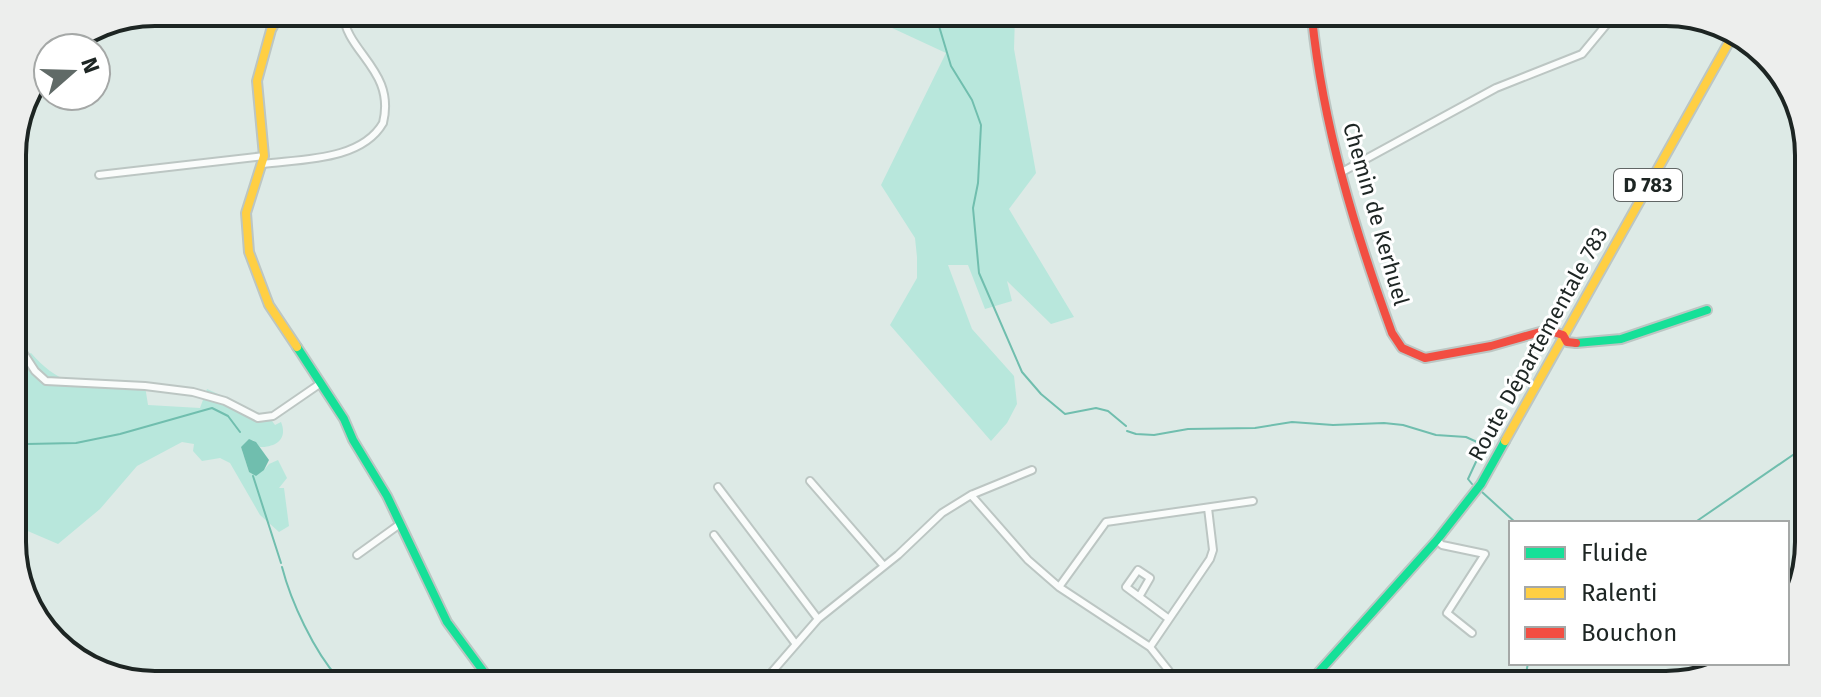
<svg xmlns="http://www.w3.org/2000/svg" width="1821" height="697" viewBox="0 0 1821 697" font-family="'Fira Sans',sans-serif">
<rect width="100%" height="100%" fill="#ddeae6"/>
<path fill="#b8e7dc" d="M 875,16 L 1015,16 L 1014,49 L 1036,173 L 1009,209 L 1074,317 L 1051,324 L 1007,281 L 1012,301 L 985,309 L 968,265 L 948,265 L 972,329 L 1014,376 L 1017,404 L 1007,423 L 991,441 L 890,325 L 917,278 L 917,257 L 915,238 L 881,185 L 946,53 L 877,21 Z
M 31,353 C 68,395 95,386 145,386 L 148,405 L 200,408 L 207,389 L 238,403 L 240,410 L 260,421 L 272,421 L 275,425 L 281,422 C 288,439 276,447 260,447 L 253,440 L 241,447 L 249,472 L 264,470 L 269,464 L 278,460 L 287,478 L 279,488 L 284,488 L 289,526 L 279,532 L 260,515 L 230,463 L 220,458 L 202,461 L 193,451 L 194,444 L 182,442 L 137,466 L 100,509 L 58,544 L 23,529 L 14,523 L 14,361 Z"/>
<path fill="#70beae" d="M 249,439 L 256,442 L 269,460 L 264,470 L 256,476 L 249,472 L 241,447 Z"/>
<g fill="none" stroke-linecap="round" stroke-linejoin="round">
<path stroke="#70beae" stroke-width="2" d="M 936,16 L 951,66 L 972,100 L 981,125 L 978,183 L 973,208 L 979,273 L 1022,372 L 1041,394 L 1065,414 L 1096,408 L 1108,411 L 1126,426
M 1127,431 L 1136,434 L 1154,435 L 1188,429 L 1255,428 L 1292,422 L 1333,425 L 1384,423 L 1403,425 L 1436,435 L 1466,437 L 1477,442 L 1481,451 L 1468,479 L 1472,484
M 14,442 L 27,444 L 76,443 L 120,434 L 212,408 L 228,416 L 240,432
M 253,476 L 281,563
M 1482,492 L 1516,523
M 1694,523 L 1803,448
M 282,567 C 291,602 314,651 338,678
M 1524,684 L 1528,663"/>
<defs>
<path id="street" d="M 263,164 C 301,159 361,161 383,123 C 396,70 346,53 343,13
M 1342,172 L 1496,88 L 1582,54 L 1611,19
M 99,175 L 264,156
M 13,337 L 35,371 L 46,381 L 145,386 L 193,392 L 225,401 L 258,418 L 273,416 L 321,383
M 810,481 L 884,566
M 718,487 L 818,619
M 971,495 L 1028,560 L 1059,587 L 1150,647 L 1169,671 L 1169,682
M 714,535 L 795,643
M 1437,540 L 1442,545 L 1485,554 L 1447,613 L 1472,633
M 357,555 L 400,524
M 1059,587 L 1106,522 L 1253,501
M 1139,597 L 1150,578 L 1138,570 L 1126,587 L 1169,619
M 1150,647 L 1210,559 L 1213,550 L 1208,508
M 765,680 L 818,619 L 898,555 L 942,513 L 971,495 L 1032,470"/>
<path id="fast" d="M 1576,343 L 1621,339 L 1707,310
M 297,347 L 344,419 L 353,440 L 387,496 L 447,622 L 489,679
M 1309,683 L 1437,540 L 1481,484 L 1505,441"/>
<path id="slow" d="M 280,13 L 271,30 L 257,81 L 264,156 L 246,213 L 249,252 L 269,305 L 297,347
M 1505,441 L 1733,35"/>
<path id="jam" d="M 1312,18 C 1323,126 1355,231 1392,333 L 1402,348 L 1425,358 L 1491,346 L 1547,330 L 1563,335 L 1567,342 L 1576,343"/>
</defs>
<use href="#street" stroke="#bcc6c3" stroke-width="10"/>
<use href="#fast" stroke="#bcc6c3" stroke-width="12"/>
<use href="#slow" stroke="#bcc6c3" stroke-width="12"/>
<use href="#jam" stroke="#bcc6c3" stroke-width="12"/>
<use href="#street" stroke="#fafcfb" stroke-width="6"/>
<use href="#fast" stroke="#16e098" stroke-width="8"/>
<use href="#slow" stroke="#ffcf43" stroke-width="8"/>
<use href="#jam" stroke="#f24e42" stroke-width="8"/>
</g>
<g text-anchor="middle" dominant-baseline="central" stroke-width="6" stroke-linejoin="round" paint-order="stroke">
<rect fill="#fff" stroke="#616665" stroke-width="2" x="1614" y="169" width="68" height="32" rx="6"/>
<g font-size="20" font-weight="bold" fill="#1d2523">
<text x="1648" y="185">D 783</text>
</g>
<g font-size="22" fill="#1d2523" stroke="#fff">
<text transform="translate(1376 214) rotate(74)">Chemin de Kerhuel</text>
<text transform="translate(1538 344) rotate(-61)">Route Départementale 783</text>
</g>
</g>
<path d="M0 0H1821V697H0ZM155 26H1666A129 129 0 0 1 1795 155V542A129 129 0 0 1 1666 671H155A129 129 0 0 1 26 542V155A129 129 0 0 1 155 26Z" fill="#edeeed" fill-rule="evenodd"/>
<path fill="none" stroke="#1d2523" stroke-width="4" d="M155 26H1666A129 129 0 0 1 1795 155V542A129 129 0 0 1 1666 671H155A129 129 0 0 1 26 542V155A129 129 0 0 1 155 26Z"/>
<rect x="1509" y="521" width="280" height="144" fill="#ffffff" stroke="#a5a8a7" stroke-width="2"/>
<rect x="1525" y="547" width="40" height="12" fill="#16e098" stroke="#a5a8a7" stroke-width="2"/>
<text x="1581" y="561" font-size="24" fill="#1d2523">Fluide</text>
<rect x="1525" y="587" width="40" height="12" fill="#ffcf43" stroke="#a5a8a7" stroke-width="2"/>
<text x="1581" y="601" font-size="24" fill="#1d2523">Ralenti</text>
<rect x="1525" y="627" width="40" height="12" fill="#f24e42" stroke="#a5a8a7" stroke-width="2"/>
<text x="1581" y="641" font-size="24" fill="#1d2523">Bouchon</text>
<g transform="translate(72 72) rotate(70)"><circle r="38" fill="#ffffff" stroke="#a5a8a7" stroke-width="2"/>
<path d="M0-6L14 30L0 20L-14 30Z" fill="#606a67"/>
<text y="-12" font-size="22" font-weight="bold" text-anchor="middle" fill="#1d2523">N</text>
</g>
</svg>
